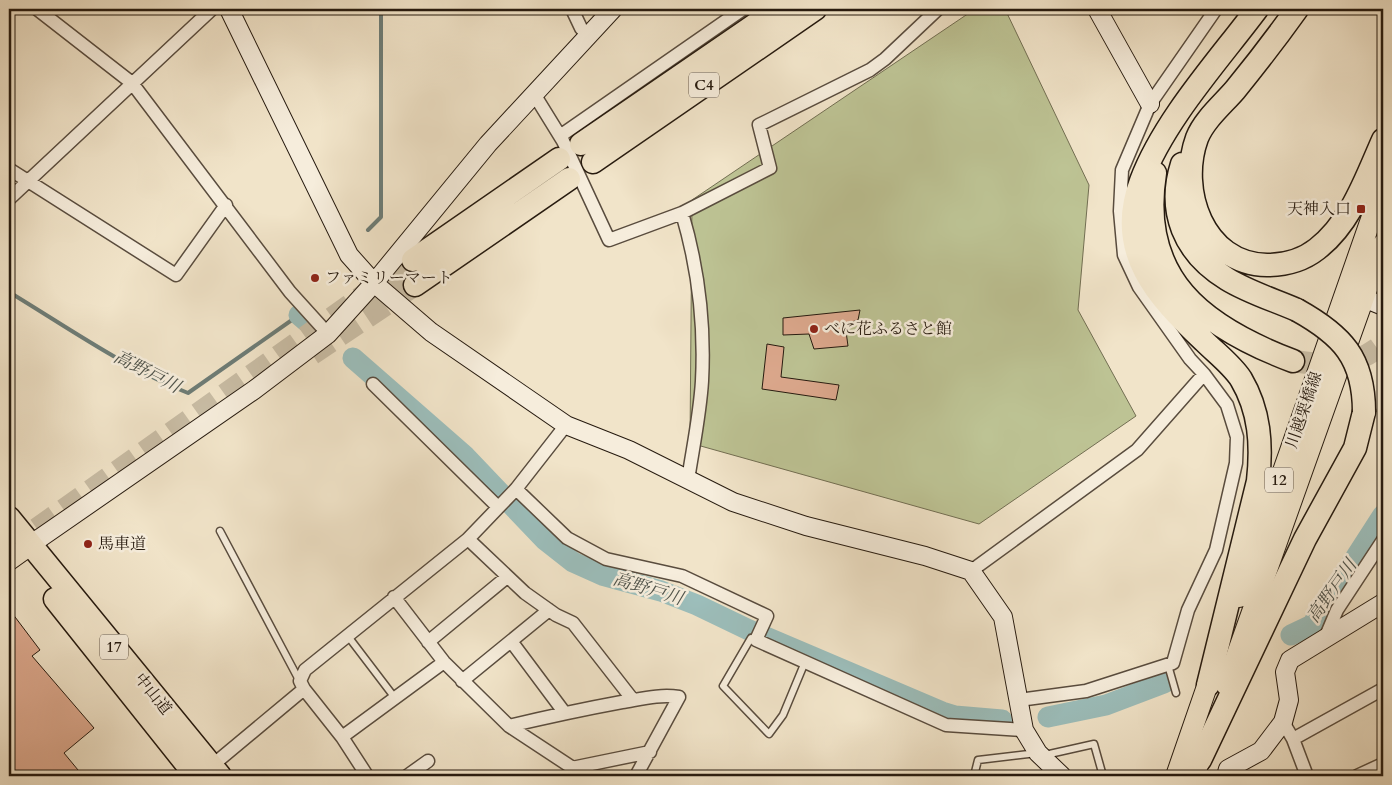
<svg xmlns="http://www.w3.org/2000/svg" width="1392" height="785" viewBox="0 0 1392 785" font-family="Cardo,'Noto Serif JP',serif">
<rect width="100%" height="100%" fill="#f1e4c9"/>
<filter id="stains"><feTurbulence type="fractalNoise" baseFrequency=".004" numOctaves="4"/><feColorMatrix values="0 0 0 0 .2 0 0 0 0 .09 0 0 0 0 .02 0 0 0 .5 -.17"/></filter>
<radialGradient id="worn" r=".72"><stop offset=".6" stop-color="#630" stop-opacity="0"/><stop offset="1" stop-color="#630" stop-opacity=".3"/></radialGradient>
<path fill="#bdc394" stroke="#726e52" d="M 975,9 L 1005,9 L 1089,185 L 1078,310 L 1136,416 L 979,524 L 690,443 L 692,200 Z"/>
<g fill="none" stroke-linecap="round" stroke-linejoin="round">
<path stroke="#6d7c76" stroke-width="4" d="M 368,230 L 381,217 L 381,9
M 9,292 C 67,327 125,368 188,393 L 299,315"/>
<path stroke="#9cbebb" stroke-width="21" d="M 299,315 L 306,321
M 353,358 L 465,456 L 545,540 L 573,562 L 602,575 L 661,591 L 697,605 L 749,630 L 942,712 L 955,716 L 1002,720
M 1291,635 L 1312,625 L 1383,515
M 1048,717 L 1106,705 L 1164,683"/>
</g>
<path fill="#dda98e" stroke="#261a0f" d="M 860,310 L 858,320 L 845,324 L 848,346 L 814,349 L 809,334 L 783,335 L 783,318 Z
M 767,344 L 784,347 L 781,377 L 839,385 L 836,400 L 762,389 Z
M 9,609 L 40,650 L 32,656 L 94,728 L 64,753 L 83,776 L 9,776 Z"/>
<g fill="none" stroke-linecap="round" stroke-linejoin="round">
<path stroke="#c8bca4" stroke-width="22" stroke-dasharray="22 11" stroke-linecap="butt" d="M 312,354 L 415,285
M 1293,361 C 1330,366 1353,368 1383,344
M 10,548 L 413,260"/>
<defs>
<path id="lane" d="M 220,531 L 299,680
M 347,635 L 395,698
M 755,640 L 751,638 L 723,686 L 769,734 L 783,715 L 805,662
M 1168,665 L 1176,693
M 1045,755 L 1094,744 L 1103,776
M 974,776 L 978,760 L 1037,753"/>
<path id="street" d="M 37,9 L 132,83 L 290,292 L 328,334
M 572,9 L 581,28 L 588,36
M 534,94 L 563,141 L 609,240 L 682,213
M 560,136 L 743,9
M 9,169 L 176,275 L 226,205
M 9,199 L 212,9
M 373,384 L 498,507
M 688,480 C 693,447 700,414 702,381 C 705,324 698,267 682,213 L 770,168 L 759,125 L 870,70 L 885,59 L 938,9
M 516,489 L 567,538 L 606,559 L 682,576 L 767,616 L 756,640 L 946,725 L 1024,730
M 468,539 L 525,593 L 556,615 L 573,623 L 633,700
M 971,571 L 1137,450 L 1204,374 L 1190,359 L 1139,287 L 1124,255 L 1120,211 L 1122,170 L 1150,104 L 1216,9
M 394,597 L 444,662 L 509,726 L 585,776
M 1326,636 L 1337,610 L 1383,540
M 511,641 L 564,712
M 428,642 L 507,577
M 462,681 L 549,610
M 304,689 L 342,737 L 366,774
M 1019,700 L 1086,691 L 1173,663 L 1188,610 L 1216,550 L 1236,463 L 1237,437 L 1227,405 L 1204,374
M 1283,722 L 1293,739 L 1307,776
M 509,726 C 547,717 584,709 622,702 C 641,699 660,694 679,697 L 636,776
M 342,737 L 444,662
M 1293,739 L 1383,689
M 572,768 L 650,752
M 208,769 L 304,689 L 300,681 L 305,670 L 468,539 L 516,489 L 566,425
M 407,776 L 428,761
M 1357,776 L 1383,764"/>
<path id="secondary" d="M 229,9 L 349,255 L 374,283 L 431,332 L 566,425 L 629,450 L 733,502 L 806,526 L 925,556 L 971,571 L 1003,617 L 1024,730 L 1038,753 L 1062,776
M 1097,9 L 1150,104
M 1351,293 L 1383,306
M 30,545 L 254,390 L 328,334 L 374,283 L 488,144 L 613,9
M 1226,776 L 1228,769 L 1261,751 L 1283,722 L 1289,700 L 1285,672 L 1290,660 L 1383,603"/>
<path id="primary" d="M 9,560 L 30,545
M 1239,597 L 1383,185
M 1226,685 L 1383,244
M 1176,776 L 1213,669
M 1194,776 L 1205,745"/>
<path id="highway" d="M 1297,9 C 1277,37 1257,63 1235,90 C 1223,104 1204,120 1197,138 C 1178,190 1203,264 1267,265 C 1285,265 1303,260 1317,249 C 1351,223 1366,178 1383,140
M 581,144 L 778,9
M 593,162 L 815,9
M 1182,164 C 1167,211 1184,253 1227,279 C 1248,292 1274,300 1297,310
M 1155,173 C 1138,279 1203,327 1293,361
M 413,260 L 559,159
M 415,285 L 569,179
M 9,518 L 220,776
M 55,599 L 196,776
M 1208,685 L 1258,481 C 1262,445 1260,411 1241,379 C 1232,365 1216,353 1204,341 C 1157,297 1114,251 1141,181 C 1164,120 1218,61 1257,9
M 1200,760 L 1305,539 L 1355,448 L 1364,412"/>
</defs>
<use href="#lane" stroke="#594c3e" stroke-width="9"/>
<use href="#street" stroke="#594c3e" stroke-width="15"/>
<use href="#secondary" stroke="#261a0f" stroke-width="20"/>
<use href="#primary" stroke="#261a0f" stroke-width="22"/>
<use href="#highway" stroke="#261a0f" stroke-width="25"/>
<use href="#lane" stroke="#f6eddc" stroke-width="6"/>
<use href="#street" stroke="#f6eddc" stroke-width="12"/>
<use href="#secondary" stroke="#f6eddc" stroke-width="18"/>
<use href="#primary" stroke="#f1e4c9" stroke-width="20"/>
<use href="#highway" stroke="#f1e4c9" stroke-width="22"/>
<defs>
<path id="highway-bridge" d="M 1297,310 C 1342,335 1364,358 1364,412"/>
</defs>
<use href="#highway-bridge" stroke="#261a0f" stroke-width="25" stroke-linecap="butt"/>
<use href="#highway-bridge" stroke="#f1e4c9" stroke-width="22"/>
</g>
<g fill="#8f2418" stroke="#f6eddc" stroke-width="2">
<rect x="1356" y="204" width="10" height="10" rx="2.5"/>
<circle cx="315" cy="278" r="5"/>
<circle cx="814" cy="329" r="5"/>
<circle cx="88" cy="544" r="5"/>
</g>
<g text-anchor="middle" dominant-baseline="central" stroke-width="5" stroke-linejoin="round" paint-order="stroke">
<g fill="#f6eddc" stroke="#64594c" stroke-width="1">
<rect x="689" y="72.5" width="30" height="25" rx="4"/>
<rect x="1265" y="467.5" width="28" height="25" rx="4"/>
<rect x="100" y="634.5" width="28" height="25" rx="4"/>
</g>
<g font-size="15" font-weight="bold" fill="#261a0f">
<text x="704" y="85">C4</text>
<text x="1279" y="480">12</text>
<text x="114" y="647">17</text>
</g>
<g font-size="16" fill="#261a0f" stroke="#f6eddc" text-anchor="start">
<text x="1351" y="209" text-anchor="end">天神入口</text>
<text x="325" y="278">ファミリーマート</text>
<text x="824" y="329">べに花ふるさと館</text>
<text x="98" y="544">馬車道</text>
</g>
<g font-size="16" fill="#261a0f" stroke="#f6eddc">
<text transform="translate(1304 410) rotate(-71)">川越栗橋線</text>
<text transform="translate(153 694) rotate(51)">中山道</text>
</g>
<g font-size="18" font-style="italic" fill="#4f534b" stroke="#f6eddc">
<text transform="translate(147 372) rotate(27)">高野戸川</text>
<text transform="translate(648 589) rotate(17)">高野戸川</text>
<text transform="translate(1332 591) rotate(-55)">高野戸川</text>
</g>
</g>
<rect width="1392" height="785" fill="none" stroke="#f1e4c9" stroke-width="30"/>
<rect x="10" y="10" width="1372" height="765" fill="none" stroke="#261a0f" stroke-width="2.5"/>
<rect x="15" y="15" width="1362" height="755" fill="none" stroke="#261a0f"/>
<rect width="100%" height="100%" filter="url(#stains)"/>
<rect width="100%" height="100%" fill="url(#worn)"/>
</svg>
